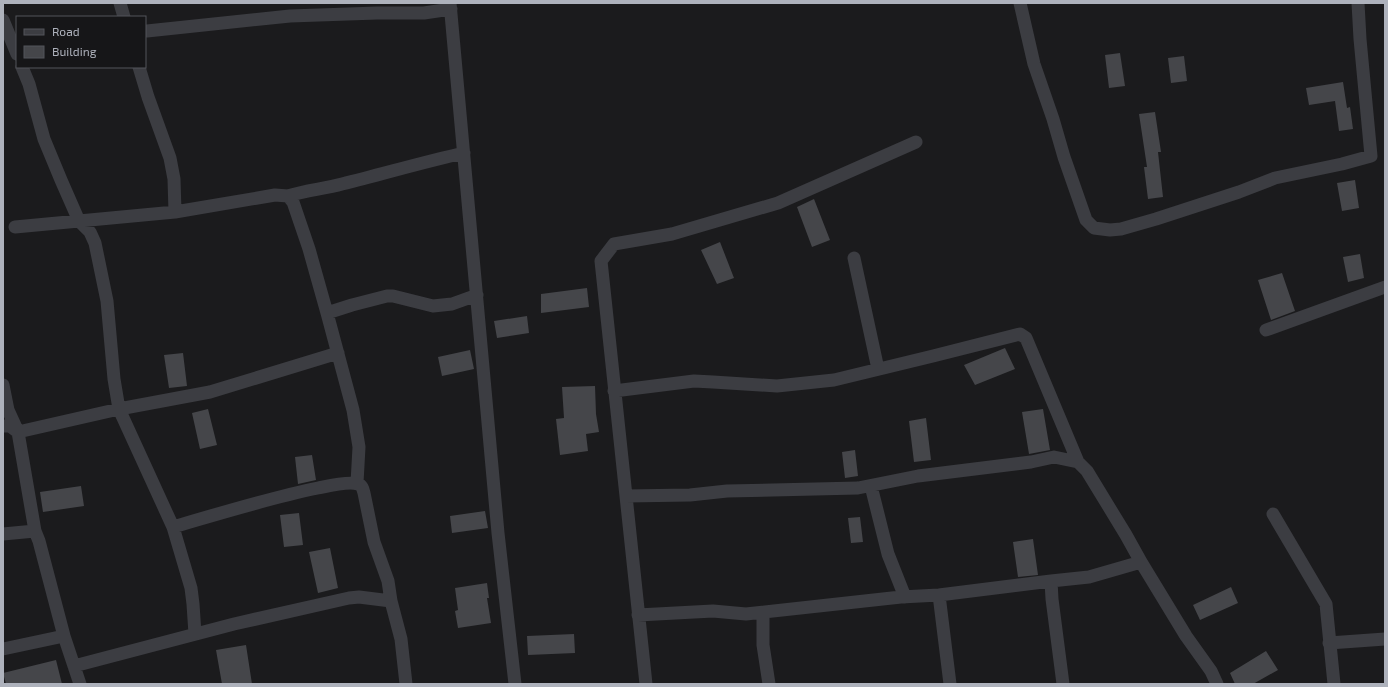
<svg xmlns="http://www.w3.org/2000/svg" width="1388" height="687" viewBox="0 0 1388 687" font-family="'Exo 2',sans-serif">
<rect width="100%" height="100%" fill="#1b1b1d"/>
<path fill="#45464a" d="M 1120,53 L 1125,86 L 1109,88 L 1105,55 Z
M 1184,56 L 1187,81 L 1171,83 L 1168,58 Z
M 1343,82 L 1347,108 L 1350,107 L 1353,129 L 1339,131 L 1335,101 L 1309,105 L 1306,88 Z
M 1155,112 L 1161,152 L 1158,152 L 1163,197 L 1148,199 L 1144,167 L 1147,167 L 1139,114 Z
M 1355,180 L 1359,208 L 1342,211 L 1337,183 Z
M 814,199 L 830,240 L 812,247 L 797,207 Z
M 720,242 L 734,278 L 717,284 L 701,250 Z
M 1360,254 L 1364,278 L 1348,282 L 1343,257 Z
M 1282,273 L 1295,311 L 1271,320 L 1258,280 Z
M 587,288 L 589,307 L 541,313 L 541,294 Z
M 527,316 L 529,333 L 497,338 L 494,321 Z
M 1005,348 L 1015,369 L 975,385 L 964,365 Z
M 470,350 L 474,369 L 442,376 L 438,357 Z
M 183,353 L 187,386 L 169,388 L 164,355 Z
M 595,386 L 596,414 L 599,432 L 586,434 L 588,451 L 560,455 L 556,419 L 564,418 L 562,387 Z
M 208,409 L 217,445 L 200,449 L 192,413 Z
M 1043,409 L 1050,450 L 1029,454 L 1022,412 Z
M 926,418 L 931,460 L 914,462 L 909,421 Z
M 855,450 L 858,476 L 845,478 L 842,452 Z
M 312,455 L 316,480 L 298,484 L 295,457 Z
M 81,486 L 84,506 L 43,512 L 40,492 Z
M 485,511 L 488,528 L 452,533 L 450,516 Z
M 299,513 L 303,545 L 284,547 L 280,515 Z
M 860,517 L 863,542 L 851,543 L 848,518 Z
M 1033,539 L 1038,575 L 1018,577 L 1013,542 Z
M 330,548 L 338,588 L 318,593 L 309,552 Z
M 487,583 L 489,598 L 487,598 L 491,623 L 458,628 L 455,611 L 458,610 L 455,588 Z
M 1231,587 L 1238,603 L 1200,620 L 1193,605 Z
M 574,634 L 575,653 L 528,655 L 527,636 Z
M 246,645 L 252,684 L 222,684 L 216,650 Z
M 1266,651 L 1278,670 L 1253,684 L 1235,684 L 1230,673 Z
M 56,660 L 62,684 L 6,684 L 3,673 Z"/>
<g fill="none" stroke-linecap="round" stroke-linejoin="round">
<path stroke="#3c3d42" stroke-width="13" d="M 120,3 L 124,17
M 450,3 L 498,533 L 515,684
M 1020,3 L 1034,64 L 1053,119 L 1064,157 L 1086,220 L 1094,228 L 1110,230 L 1121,229 L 1156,219 L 1239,192 L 1275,178 L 1342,164 L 1371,156 L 1360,39 L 1358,3
M 3,20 L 17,54
M 147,31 L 290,16 L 377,13 L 424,13 L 451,9
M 22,67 L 29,84 L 44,139 L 61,180 L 79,221 L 90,232 L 95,243 L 107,301 L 114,379 L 119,409 L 173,527 L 191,588 L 193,604 L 195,634
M 288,196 C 305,190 324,189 342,184 C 383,174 423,162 464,153
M 175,212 L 275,195 L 288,196 L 293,202 L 309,249 L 327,313 L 353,410 L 359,447 L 357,483
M 15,227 L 175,212 L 174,179 L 170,158 L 148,97 L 139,67
M 854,258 L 878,369
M 327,313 L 352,305 L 387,296 L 393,296 L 433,306 L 452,304 L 477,295
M 1266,330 L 1385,287
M 3,385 L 8,410 L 18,432 L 119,409 L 210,392 L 338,353
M 614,391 L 694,381 L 713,382 L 777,386 L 834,380 L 933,356 L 1020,334 L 1026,338 L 1078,462
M 3,426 L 10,426 L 18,432 L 35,531 L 39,541 L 64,636
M 871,486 L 888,554 L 905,597
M 626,496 L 690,495 L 727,491 L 858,488 L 918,476 L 1031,462 L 1054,457 L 1078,462 L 1087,471 L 1126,535 L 1141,562 L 1089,577 L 1051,581 L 1052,599 L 1063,684
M 1273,514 L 1326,604 L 1334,684
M 173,527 C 221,513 269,498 318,488 C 328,486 348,481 358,484 C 362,485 363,489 364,493 L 374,542 L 388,581 L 391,601
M 3,534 L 35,531
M 1141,562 L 1186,636 L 1211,671 L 1217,684
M 939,595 L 950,684
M 763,613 L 763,645 L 769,684
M 638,615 L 713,611 L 746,614 L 901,597 L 939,595 L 1051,581
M 1329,643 L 1385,639
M 3,649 L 64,636 L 80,684
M 74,666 L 234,624 L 349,598 L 359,597 L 391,601 L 401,639 L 406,684
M 646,684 L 601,261 L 614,244 L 672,234 L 778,203 L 916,142"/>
</g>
<rect width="1388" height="687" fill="none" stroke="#aeb2bc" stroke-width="8"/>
<rect x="16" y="16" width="130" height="52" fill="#161618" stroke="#53545a"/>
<rect x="24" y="29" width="20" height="6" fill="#3c3d42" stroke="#53545a"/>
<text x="52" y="36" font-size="12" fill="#aeb2bc">Road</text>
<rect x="24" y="46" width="20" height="12" fill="#45464a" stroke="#53545a"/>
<text x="52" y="56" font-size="12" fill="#aeb2bc">Building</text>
</svg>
